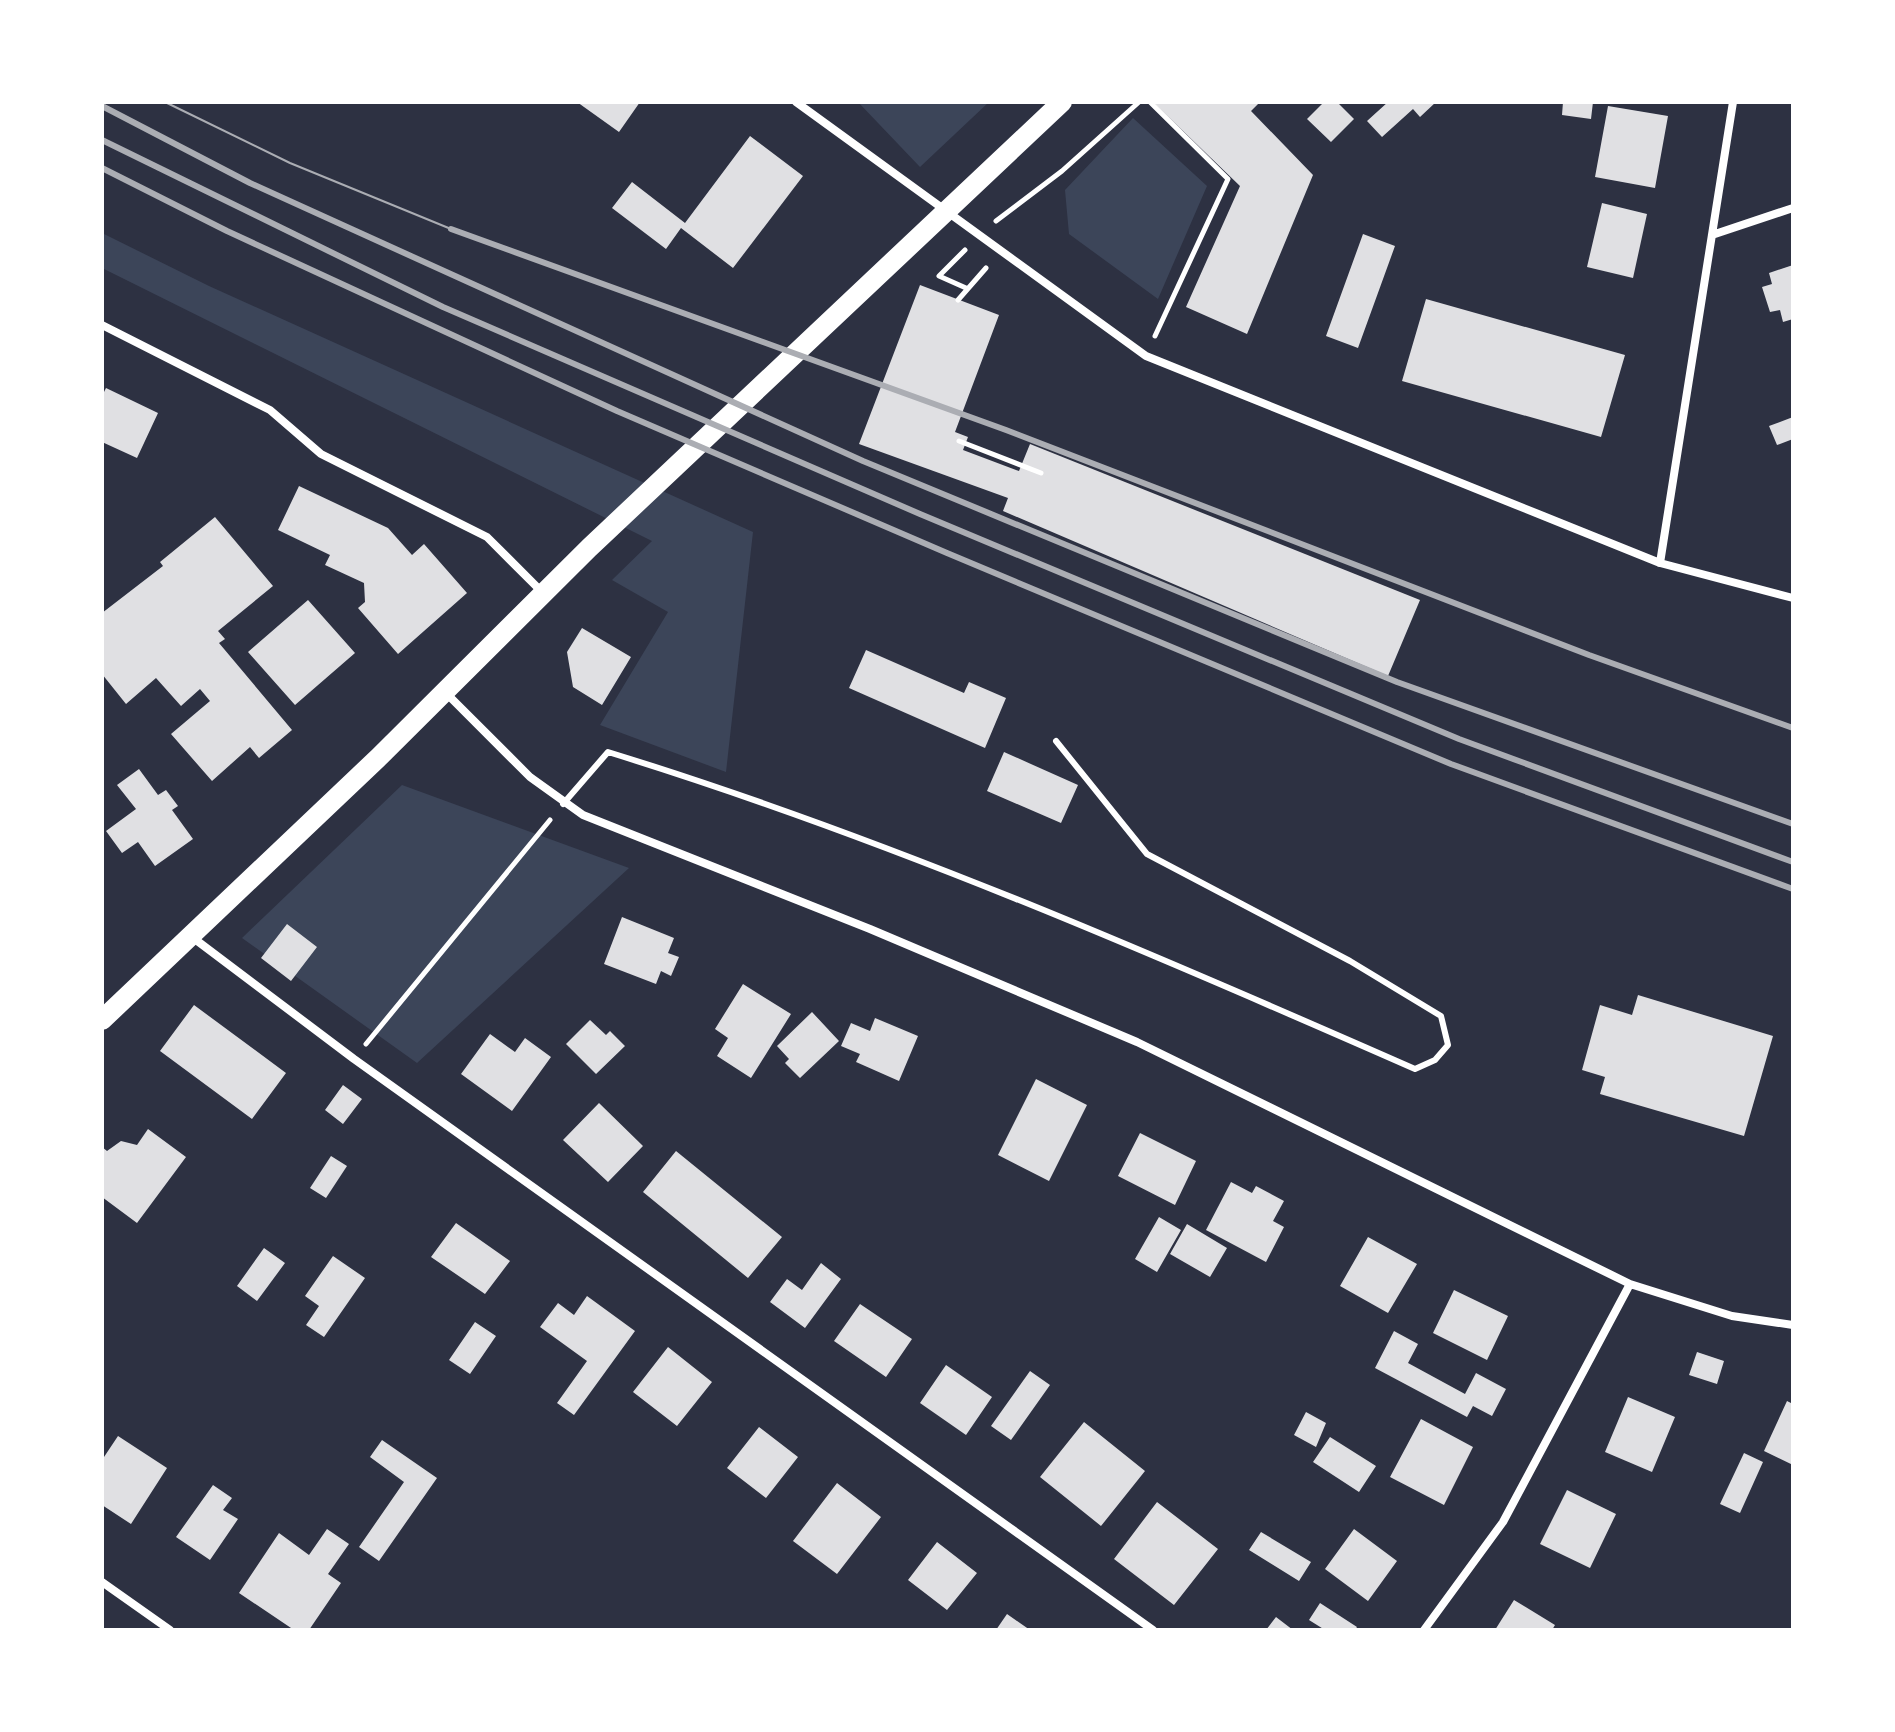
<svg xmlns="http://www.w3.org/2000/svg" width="1895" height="1732" viewBox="0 0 1895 1732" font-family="'PT Sans Narrow',sans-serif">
<rect width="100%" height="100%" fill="#2d3142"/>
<path fill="#3c4559" d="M 858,102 L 989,102 L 920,167 Z
M 1133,118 L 1207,186 L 1158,299 L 1069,234 L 1065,190 Z
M 102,233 L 209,286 L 753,532 L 726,772 L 600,725 L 668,612 L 612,580 L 652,541 L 102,268 Z
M 402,785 L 629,868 L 417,1063 L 242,938 Z"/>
<path fill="#e0e0e3" d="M 577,102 L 640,102 L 619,132 Z
M 1153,102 L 1260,102 L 1251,111 L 1313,175 L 1247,334 L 1186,307 L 1240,186 Z
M 1324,102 L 1337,102 L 1354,119 L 1331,142 L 1307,119 Z
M 1388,102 L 1436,102 L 1420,117 L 1413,109 L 1382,137 L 1367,121 Z
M 1563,102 L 1593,102 L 1591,119 L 1562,115 Z
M 1608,106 L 1668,116 L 1655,188 L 1595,177 Z
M 750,136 L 803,176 L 733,268 L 681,228 L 666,249 L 612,208 L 632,182 L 685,223 Z
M 1602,203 L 1647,214 L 1633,278 L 1587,267 Z
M 1363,234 L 1395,246 L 1358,348 L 1326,336 Z
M 1793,265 L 1793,319 L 1783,322 L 1780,310 L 1770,312 L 1762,287 L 1772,284 L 1769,273 Z
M 920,285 L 999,315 L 955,432 L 968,437 L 963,450 L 1019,471 L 1030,444 L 1420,600 L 1388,676 L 1003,511 L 1008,498 L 859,444 Z
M 1426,299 L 1625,355 L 1601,437 L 1402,381 Z
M 106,388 L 158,413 L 137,458 L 102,442 L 102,396 Z
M 1793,417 L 1793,439 L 1777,445 L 1769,426 Z
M 299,486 L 388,528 L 412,555 L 424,544 L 467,593 L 398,654 L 358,608 L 365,602 L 364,583 L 325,565 L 330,555 L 278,530 Z
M 215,517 L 273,586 L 218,631 L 225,639 L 219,643 L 292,730 L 259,758 L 250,747 L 212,781 L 171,734 L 210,701 L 200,689 L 181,706 L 156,678 L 126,704 L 102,674 L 102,613 L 163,566 L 160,562 Z
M 308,600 L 355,653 L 295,705 L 248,652 Z
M 582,628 L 631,657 L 602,705 L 573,687 L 567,652 Z
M 866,650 L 964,693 L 969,682 L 1006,698 L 985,748 L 849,688 Z
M 1004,752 L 1078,785 L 1061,823 L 987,791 Z
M 139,769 L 158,795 L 166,790 L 178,806 L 172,810 L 193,839 L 155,866 L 138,842 L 122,853 L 106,831 L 136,809 L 117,785 Z
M 622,917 L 674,938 L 668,953 L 679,957 L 671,976 L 661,971 L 656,984 L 604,964 Z
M 287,924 L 317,947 L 291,981 L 261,958 Z
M 743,984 L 791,1014 L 751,1078 L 717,1056 L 728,1038 L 715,1029 Z
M 1638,995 L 1773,1036 L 1744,1136 L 1600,1094 L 1605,1077 L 1582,1070 L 1600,1005 L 1632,1015 Z
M 194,1005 L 286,1073 L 252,1119 L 160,1051 Z
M 812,1012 L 839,1041 L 800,1078 L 785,1063 L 789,1059 L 777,1046 Z
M 875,1018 L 918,1036 L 899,1081 L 856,1062 L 860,1054 L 841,1046 L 851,1023 L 870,1031 Z
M 590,1020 L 606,1035 L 610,1031 L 625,1046 L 596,1074 L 566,1044 Z
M 490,1034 L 515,1052 L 525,1038 L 551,1057 L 512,1111 L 461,1074 Z
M 1036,1079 L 1087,1105 L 1049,1181 L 998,1155 Z
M 343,1085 L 362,1099 L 343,1124 L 325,1110 Z
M 599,1103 L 643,1146 L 608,1182 L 563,1140 Z
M 148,1129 L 186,1157 L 137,1223 L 102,1197 L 102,1147 L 107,1151 L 121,1141 L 137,1145 Z
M 1140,1133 L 1196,1161 L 1175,1205 L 1118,1176 Z
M 676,1151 L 782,1237 L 748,1278 L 643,1192 Z
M 331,1156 L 347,1166 L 326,1198 L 310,1188 Z
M 1231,1182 L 1252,1193 L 1256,1186 L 1284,1201 L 1273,1221 L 1284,1227 L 1266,1262 L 1206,1230 Z
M 1159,1217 L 1181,1230 L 1157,1272 L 1135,1259 Z
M 456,1223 L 510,1261 L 485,1294 L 431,1257 Z
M 1187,1224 L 1227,1248 L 1210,1277 L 1170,1254 Z
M 1368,1237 L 1417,1264 L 1388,1313 L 1340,1286 Z
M 264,1248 L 285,1263 L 257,1301 L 237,1286 Z
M 333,1256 L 365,1278 L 324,1337 L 306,1325 L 319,1306 L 305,1296 Z
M 821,1263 L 841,1279 L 805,1328 L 770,1302 L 787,1279 L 802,1290 Z
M 1454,1290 L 1508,1316 L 1487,1360 L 1433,1333 Z
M 587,1296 L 635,1331 L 574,1415 L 557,1403 L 587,1361 L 540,1327 L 558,1303 L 574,1315 Z
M 860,1304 L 912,1339 L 886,1377 L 834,1341 Z
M 475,1322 L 496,1336 L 470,1374 L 449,1360 Z
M 1394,1331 L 1418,1344 L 1408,1363 L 1465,1394 L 1476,1373 L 1506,1389 L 1492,1416 L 1473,1406 L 1467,1417 L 1375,1368 Z
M 668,1347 L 712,1382 L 677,1426 L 633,1392 Z
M 1697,1352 L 1724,1361 L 1717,1384 L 1689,1375 Z
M 946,1365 L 992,1397 L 966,1435 L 920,1403 Z
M 1030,1371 L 1050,1385 L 1011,1440 L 991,1426 Z
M 1628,1397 L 1675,1417 L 1652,1472 L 1605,1452 Z
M 1787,1401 L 1793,1404 L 1793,1465 L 1764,1451 Z
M 1306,1412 L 1326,1423 L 1316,1447 L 1294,1435 Z
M 1421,1419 L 1473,1447 L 1444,1505 L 1390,1477 Z
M 1084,1422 L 1145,1471 L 1101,1526 L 1040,1477 Z
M 759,1427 L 798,1457 L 766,1498 L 727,1468 Z
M 118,1436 L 167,1468 L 131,1524 L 102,1505 L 102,1460 Z
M 1330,1437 L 1376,1466 L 1359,1492 L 1313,1462 Z
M 382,1440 L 437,1478 L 379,1561 L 359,1547 L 404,1482 L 370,1457 Z
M 1744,1453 L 1763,1462 L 1740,1513 L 1720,1504 Z
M 837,1483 L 881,1517 L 837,1574 L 793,1541 Z
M 213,1485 L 232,1498 L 223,1510 L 238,1519 L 210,1560 L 176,1537 Z
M 1567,1490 L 1616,1514 L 1590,1568 L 1540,1544 Z
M 1157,1502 L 1218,1549 L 1174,1605 L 1114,1559 Z
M 327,1529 L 349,1544 L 328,1574 L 341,1583 L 309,1630 L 294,1630 L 239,1593 L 279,1533 L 309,1555 Z
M 1354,1529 L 1397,1561 L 1368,1601 L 1325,1569 Z
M 1261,1532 L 1311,1562 L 1299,1581 L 1249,1550 Z
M 937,1542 L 977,1573 L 947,1610 L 908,1580 Z
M 1514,1600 L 1555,1625 L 1552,1630 L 1495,1630 Z
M 1320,1603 L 1357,1627 L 1355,1630 L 1325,1630 L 1309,1620 Z
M 1007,1614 L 1030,1630 L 996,1630 Z
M 1276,1617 L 1293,1630 L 1266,1630 Z"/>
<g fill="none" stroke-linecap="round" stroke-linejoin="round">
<path stroke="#fff" stroke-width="5" d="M 1150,102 L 1228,179 L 1155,336
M 996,221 L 1062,171 L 1139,102
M 965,250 L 939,276 L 966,288
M 958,300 L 986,268
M 959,441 L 1041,473
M 366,1044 L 550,820"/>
<path stroke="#fff" stroke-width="6" d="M 563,804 L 608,752 C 884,837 1151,953 1415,1069 L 1435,1060 L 1448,1045 L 1441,1016 L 1350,961 L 1147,854 L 1056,741"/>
<path stroke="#fff" stroke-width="8" d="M 796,102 L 1146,356 L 1660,563 L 1793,598
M 1712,235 L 1793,208
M 102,325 L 270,410 L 321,454 L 487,537 L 543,593
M 1660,563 L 1733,102
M 445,692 L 530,777 L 583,815 L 870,929 L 1137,1042 L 1630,1284 L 1732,1316 L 1793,1325
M 192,937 L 354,1059 L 1153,1630
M 102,1582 L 170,1630
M 1424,1630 L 1503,1522 L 1630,1284"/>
<path stroke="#fff" stroke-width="20" d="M 102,1020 L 378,758 L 589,548 L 1062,102"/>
<path stroke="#abadb3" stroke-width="2" d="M 165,102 L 290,163 L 451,229"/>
<path stroke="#abadb3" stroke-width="6" d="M 102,106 L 250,183 L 863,461 L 1397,682 L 1793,824
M 102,140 L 443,307 L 920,514 L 1459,739 L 1793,862
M 102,168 L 227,231 L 617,411 L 947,553 L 1451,764 L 1793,889
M 451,229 L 1006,430 L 1589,655 L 1793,728"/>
</g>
<rect width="1895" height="1732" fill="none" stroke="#ffffff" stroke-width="208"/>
</svg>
